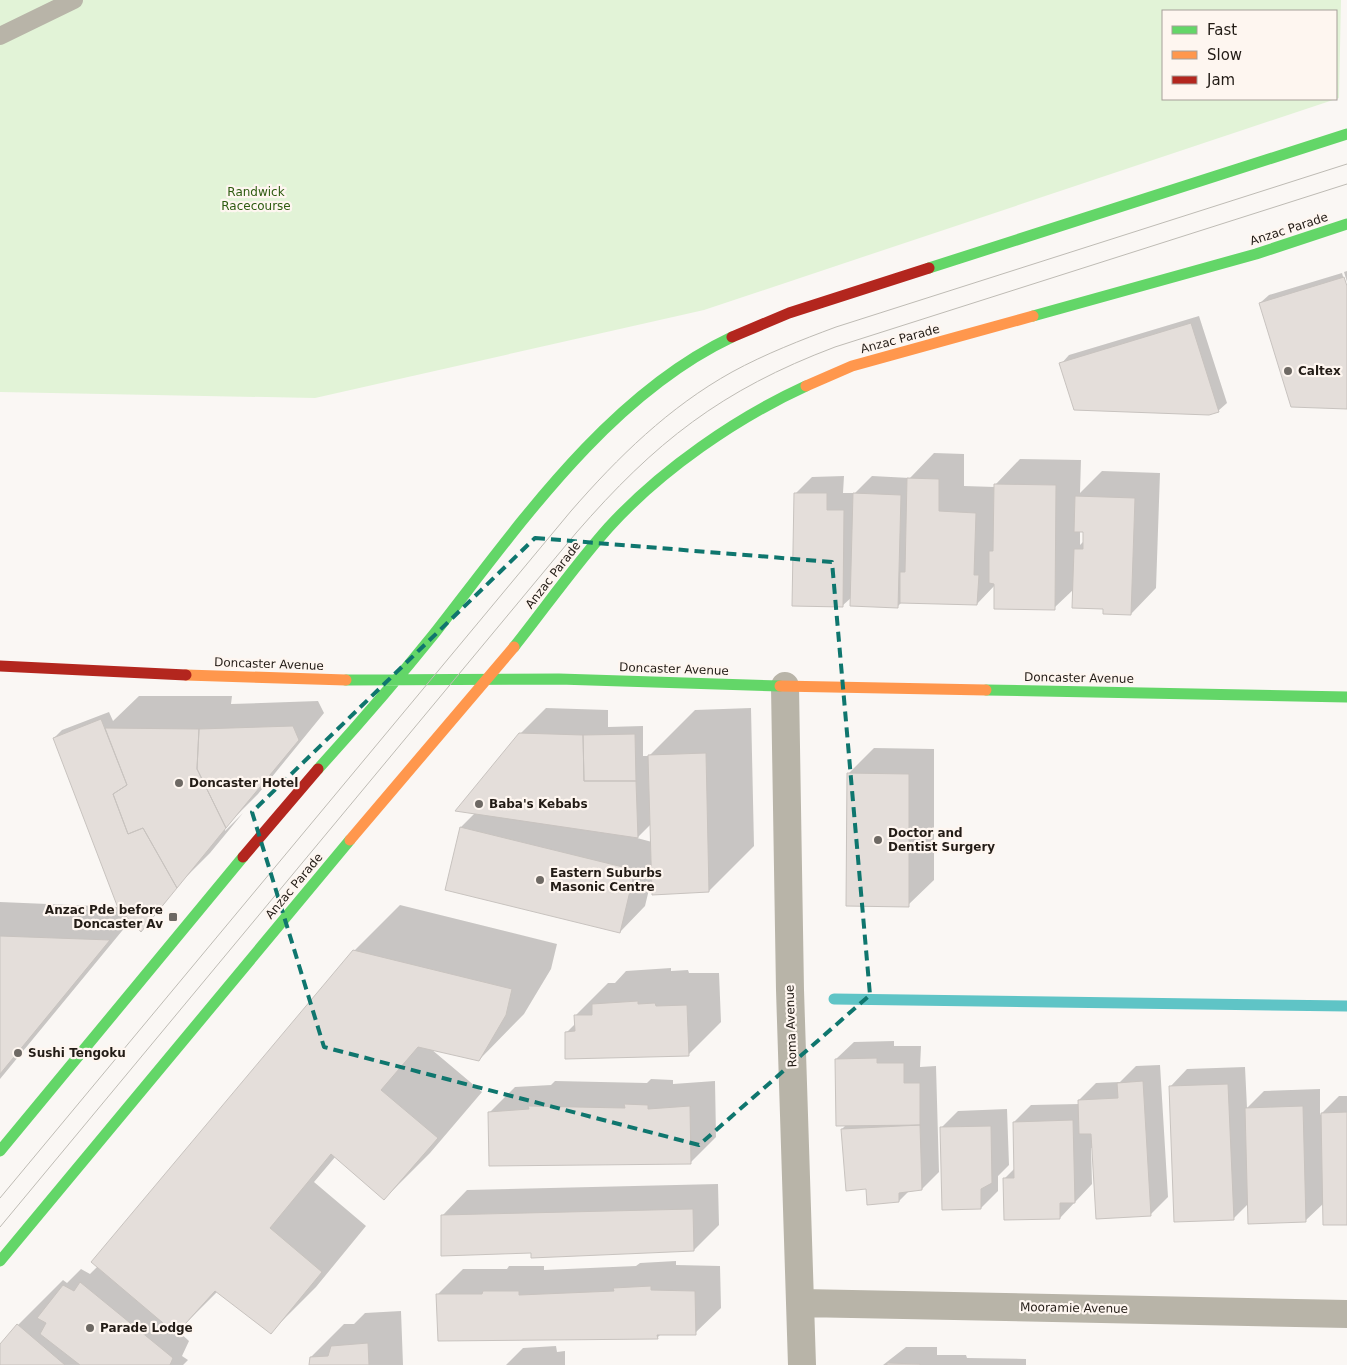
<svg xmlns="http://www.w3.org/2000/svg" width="1347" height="1365" viewBox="0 0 1347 1365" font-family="'DejaVu Sans',sans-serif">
<rect width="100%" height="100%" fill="#faf7f4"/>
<path fill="#e2f3d7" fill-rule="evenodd" d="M 0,0 L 1341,0 L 1339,98 L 704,310 L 315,398 L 0,392 ZM 1163,11 L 1336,11 L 1336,99 L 1163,99 Z"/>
<path fill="#0003" fill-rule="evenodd" d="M 1347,271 L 1347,282 L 1344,272 Z
M 1342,273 L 1347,290 L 1347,407 L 1260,303 L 1269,295 Z
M 1199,316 L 1227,403 L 1218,411 L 1061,364 L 1069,355 Z
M 934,453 L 964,454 L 964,486 L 995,487 L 995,485 L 1020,459 L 1081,460 L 1080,493 L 1102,471 L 1160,473 L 1156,588 L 1131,614 L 1105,608 L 1074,589 L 1054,608 L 995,585 L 977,604 L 902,602 L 898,606 L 852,597 L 842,606 L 795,494 L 812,477 L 844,476 L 843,493 L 855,493 L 872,476 L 910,478 ZM 1080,531 L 1084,531 L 1084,541 L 1080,545 Z
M 139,696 L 232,696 L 231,704 L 318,701 L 324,713 L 258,794 L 225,827 L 225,831 L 243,813 L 210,853 L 185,878 L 131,920 L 0,1079 L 0,902 L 119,907 L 54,738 L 62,730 L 109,712 L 113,721 Z
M 546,708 L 608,710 L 608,727 L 643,726 L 643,756 L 649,756 L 695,710 L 751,708 L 754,846 L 709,891 L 652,877 L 645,906 L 620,932 L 446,889 L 461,827 L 475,813 L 520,734 ZM 651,824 L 652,842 L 637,838 Z
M 874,748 L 934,749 L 934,880 L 908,905 L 848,774 Z
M 400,905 L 557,944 L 551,969 L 524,1014 L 479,1060 L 431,1049 L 482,1092 L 430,1153 L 384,1199 L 336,1156 L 314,1182 L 366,1226 L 316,1287 L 271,1332 L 218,1291 L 178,1331 L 189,1341 L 182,1356 L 188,1360 L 183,1365 L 0,1365 L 0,1346 L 18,1325 L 63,1280 L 67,1283 L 81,1269 L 90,1274 L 98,1266 L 354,951 Z
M 671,968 L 671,971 L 688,970 L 689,973 L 719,973 L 721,1022 L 688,1055 L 566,1033 L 576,1023 L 575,1016 L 608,983 L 615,983 L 626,971 Z
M 894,1041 L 894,1046 L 921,1046 L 920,1067 L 936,1066 L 939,1172 L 922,1189 L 910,1190 L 899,1201 L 867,1188 L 842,1129 L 846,1125 L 836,1059 L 854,1042 Z
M 1160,1065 L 1168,1197 L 1150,1215 L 1093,1148 L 1091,1148 L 1092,1184 L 1060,1218 L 1004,1179 L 1015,1168 L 1014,1122 L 1031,1105 L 1079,1104 L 1079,1100 L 1096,1083 L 1120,1082 L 1136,1066 Z
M 1245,1067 L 1247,1108 L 1264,1091 L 1320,1089 L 1320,1115 L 1339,1096 L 1347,1096 L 1347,1224 L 1324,1203 L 1305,1221 L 1249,1203 L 1233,1219 L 1170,1087 L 1187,1069 Z
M 651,1079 L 673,1080 L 673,1084 L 715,1081 L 716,1137 L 690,1163 L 489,1113 L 515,1087 L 551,1085 L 555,1081 L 647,1083 Z
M 1007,1109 L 1009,1165 L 998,1176 L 998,1191 L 981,1208 L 941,1128 L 958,1111 Z
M 718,1184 L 719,1225 L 694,1250 L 532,1252 L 442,1216 L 467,1190 Z
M 676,1261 L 676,1265 L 720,1266 L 721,1308 L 695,1333 L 661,1334 L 657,1338 L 437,1295 L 463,1269 L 507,1269 L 509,1266 L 544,1266 L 544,1270 L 636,1266 L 640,1263 Z
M 401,1311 L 403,1365 L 311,1365 L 311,1357 L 344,1324 L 354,1324 L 365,1313 Z
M 556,1346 L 557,1352 L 565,1351 L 565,1365 L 506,1365 L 523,1348 Z
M 906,1347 L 937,1347 L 937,1355 L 966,1355 L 967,1358 L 1026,1359 L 1026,1365 L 883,1365 Z"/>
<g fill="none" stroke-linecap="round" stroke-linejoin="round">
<path stroke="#5fc4c6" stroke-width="11" d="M 834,999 L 1347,1006"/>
</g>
<path fill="#e4deda" stroke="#c8c3bf" d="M 1344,277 L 1347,286 L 1347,409 L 1291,407 L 1259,303 Z
M 1191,323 L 1219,412 L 1209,415 L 1074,410 L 1059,363 Z
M 907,478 L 939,479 L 939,511 L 976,513 L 974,575 L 979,575 L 977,605 L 900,603 L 900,572 L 905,572 Z
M 994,484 L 1056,485 L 1055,610 L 994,609 L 994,584 L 989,583 L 989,551 L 993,551 Z
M 794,493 L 827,493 L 827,510 L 844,510 L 843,607 L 792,606 Z
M 853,493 L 901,495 L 898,608 L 850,606 Z
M 1075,496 L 1135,498 L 1131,615 L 1103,614 L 1103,609 L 1072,608 L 1074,549 L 1083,549 L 1083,532 L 1074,532 Z
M 101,719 L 127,785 L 113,794 L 128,834 L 143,828 L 177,888 L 141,932 L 118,908 L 53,738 Z
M 293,726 L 299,740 L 226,828 L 197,769 L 199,729 Z
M 105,728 L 199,729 L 197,769 L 226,828 L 177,888 L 143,828 L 128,834 L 113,794 L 127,785 Z
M 519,733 L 583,735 L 584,781 L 636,781 L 638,838 L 455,811 Z
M 635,734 L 636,781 L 584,781 L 583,735 Z
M 706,753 L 709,892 L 652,895 L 648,755 Z
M 847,773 L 909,774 L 909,907 L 846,906 Z
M 460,827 L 635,870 L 620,933 L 445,890 Z
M 0,936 L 110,940 L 0,1074 Z
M 353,950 L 512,989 L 506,1015 L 479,1061 L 418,1047 L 381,1090 L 438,1138 L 384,1200 L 331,1154 L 270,1228 L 322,1272 L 271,1334 L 215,1291 L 176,1334 L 91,1262 Z
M 638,1001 L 638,1004 L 655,1003 L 656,1006 L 687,1005 L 689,1056 L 565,1059 L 565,1032 L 575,1031 L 574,1015 L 592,1015 L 592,1004 Z
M 877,1058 L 877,1063 L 904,1063 L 904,1083 L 920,1083 L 920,1125 L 836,1126 L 835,1059 Z
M 1143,1081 L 1151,1216 L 1096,1219 L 1091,1134 L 1079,1134 L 1078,1100 L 1118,1098 L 1117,1083 Z
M 1228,1084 L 1234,1220 L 1174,1222 L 1169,1086 Z
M 624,1104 L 648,1105 L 648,1109 L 690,1106 L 691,1164 L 489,1166 L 488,1112 L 529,1109 L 528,1106 L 625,1108 Z
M 1303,1106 L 1306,1222 L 1248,1224 L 1245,1108 Z
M 1347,1112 L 1347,1225 L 1323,1225 L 1321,1113 Z
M 1073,1120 L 1075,1203 L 1060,1203 L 1060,1219 L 1004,1220 L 1003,1178 L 1014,1178 L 1013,1122 Z
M 920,1125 L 922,1190 L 899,1193 L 899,1202 L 867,1205 L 866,1189 L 846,1191 L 841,1129 Z
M 991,1126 L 992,1183 L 981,1189 L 981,1209 L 942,1210 L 940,1127 Z
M 693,1209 L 694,1251 L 531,1258 L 531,1253 L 441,1256 L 441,1215 Z
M 80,1282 L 173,1358 L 170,1365 L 80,1365 L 40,1334 L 46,1323 L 37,1318 L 63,1285 L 74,1291 Z
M 651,1286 L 651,1290 L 695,1291 L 696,1335 L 657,1335 L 658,1339 L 438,1341 L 436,1294 L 482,1294 L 483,1291 L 519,1291 L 519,1295 L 614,1291 L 613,1288 Z
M 17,1324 L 65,1365 L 0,1365 L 0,1344 Z
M 368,1343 L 369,1365 L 309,1365 L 310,1357 L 328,1356 L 331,1346 Z
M 887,1363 L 920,1364 L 920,1365 L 887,1365 Z"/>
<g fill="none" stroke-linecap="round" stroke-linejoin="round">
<path stroke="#b8b4a8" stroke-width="18" d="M 0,36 L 74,0"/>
<path stroke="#b8b4a8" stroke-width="28" d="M 785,686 L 790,990 L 802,1365
M 801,1303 L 1347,1314"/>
<path stroke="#63d668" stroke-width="11" d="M 929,268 L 1347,134
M 1033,316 L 1256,254 L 1347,224
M 514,647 C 545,608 575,565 609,527 C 661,470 736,418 806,386
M 346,680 L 559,679 L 780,686
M 986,690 L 1347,697
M 318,769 C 358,725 397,680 434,634 C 517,528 607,396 732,337
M 0,1151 L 243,857
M 0,1261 L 350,840"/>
<path stroke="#ff974d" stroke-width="11" d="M 806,386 L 852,366 L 1033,316
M 186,675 L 346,680
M 780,686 L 986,690
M 350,840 L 514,647"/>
<path stroke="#b3261e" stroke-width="11" d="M 732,337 L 789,313 L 929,268
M 0,666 L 186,675
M 243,857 L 318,769"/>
<path stroke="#bebbb4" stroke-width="1" d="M 0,1198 L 571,511 C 618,457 669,407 732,372 C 765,354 801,340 836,327 L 1347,164
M 0,1227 L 576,533 C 655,442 721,390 835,347 L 1347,184"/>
</g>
<path fill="none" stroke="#0f766e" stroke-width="4" stroke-dasharray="10 6" stroke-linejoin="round" d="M 535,538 L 832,562 L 870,995 L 699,1145 L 324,1047 L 252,812 Z"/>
<g fill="#6e6964" stroke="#fef6f0" stroke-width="2">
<circle cx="1288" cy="371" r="5"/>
<circle cx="179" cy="783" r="5"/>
<circle cx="479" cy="804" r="5"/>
<circle cx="878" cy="840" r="5"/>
<circle cx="540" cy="880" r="5"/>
<rect x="168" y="912" width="10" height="10" rx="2.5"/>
<circle cx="18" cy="1053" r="5"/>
<circle cx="90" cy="1328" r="5"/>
</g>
<g text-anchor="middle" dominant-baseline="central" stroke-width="4.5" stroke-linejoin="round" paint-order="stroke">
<g font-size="12" fill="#2e5b11" stroke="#fef6f0">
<text x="256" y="192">Randwick<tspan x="256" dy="14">Racecourse</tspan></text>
</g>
<g font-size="12" fill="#231c16" stroke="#fef6f0">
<text transform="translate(1289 229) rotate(-18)">Anzac Parade</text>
<text transform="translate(900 339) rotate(-15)">Anzac Parade</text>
<text transform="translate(553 575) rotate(-52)">Anzac Parade</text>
<text transform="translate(269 664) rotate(2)">Doncaster Avenue</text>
<text transform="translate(674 669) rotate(2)">Doncaster Avenue</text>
<text transform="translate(1079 678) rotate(1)">Doncaster Avenue</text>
<text transform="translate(294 886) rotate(-50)">Anzac Parade</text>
<text transform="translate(791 1026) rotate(-92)">Roma Avenue</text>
<text transform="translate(1074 1308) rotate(1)">Mooramie Avenue</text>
</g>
<g font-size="12" font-weight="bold" fill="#231c16" stroke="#fef6f0" text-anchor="start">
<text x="1298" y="371">Caltex</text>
<text x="189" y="783">Doncaster Hotel</text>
<text x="489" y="804">Baba's Kebabs</text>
<text x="888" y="833">Doctor and<tspan x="888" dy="14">Dentist Surgery</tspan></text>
<text x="550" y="873">Eastern Suburbs<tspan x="550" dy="14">Masonic Centre</tspan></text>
<text x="163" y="910" text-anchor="end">Anzac Pde before<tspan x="163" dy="14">Doncaster Av</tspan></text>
<text x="28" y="1053">Sushi Tengoku</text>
<text x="100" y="1328">Parade Lodge</text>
</g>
</g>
<rect x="1162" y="10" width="175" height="90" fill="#fef6f0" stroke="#a69f99"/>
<rect x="1172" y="26" width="25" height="8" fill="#63d668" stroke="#a69f99"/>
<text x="1207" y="35" font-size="15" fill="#231c16">Fast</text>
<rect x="1172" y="51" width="25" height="8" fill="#ff974d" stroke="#a69f99"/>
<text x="1207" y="60" font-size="15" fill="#231c16">Slow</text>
<rect x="1172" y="76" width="25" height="8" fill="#b3261e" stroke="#a69f99"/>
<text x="1207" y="85" font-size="15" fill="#231c16">Jam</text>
</svg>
